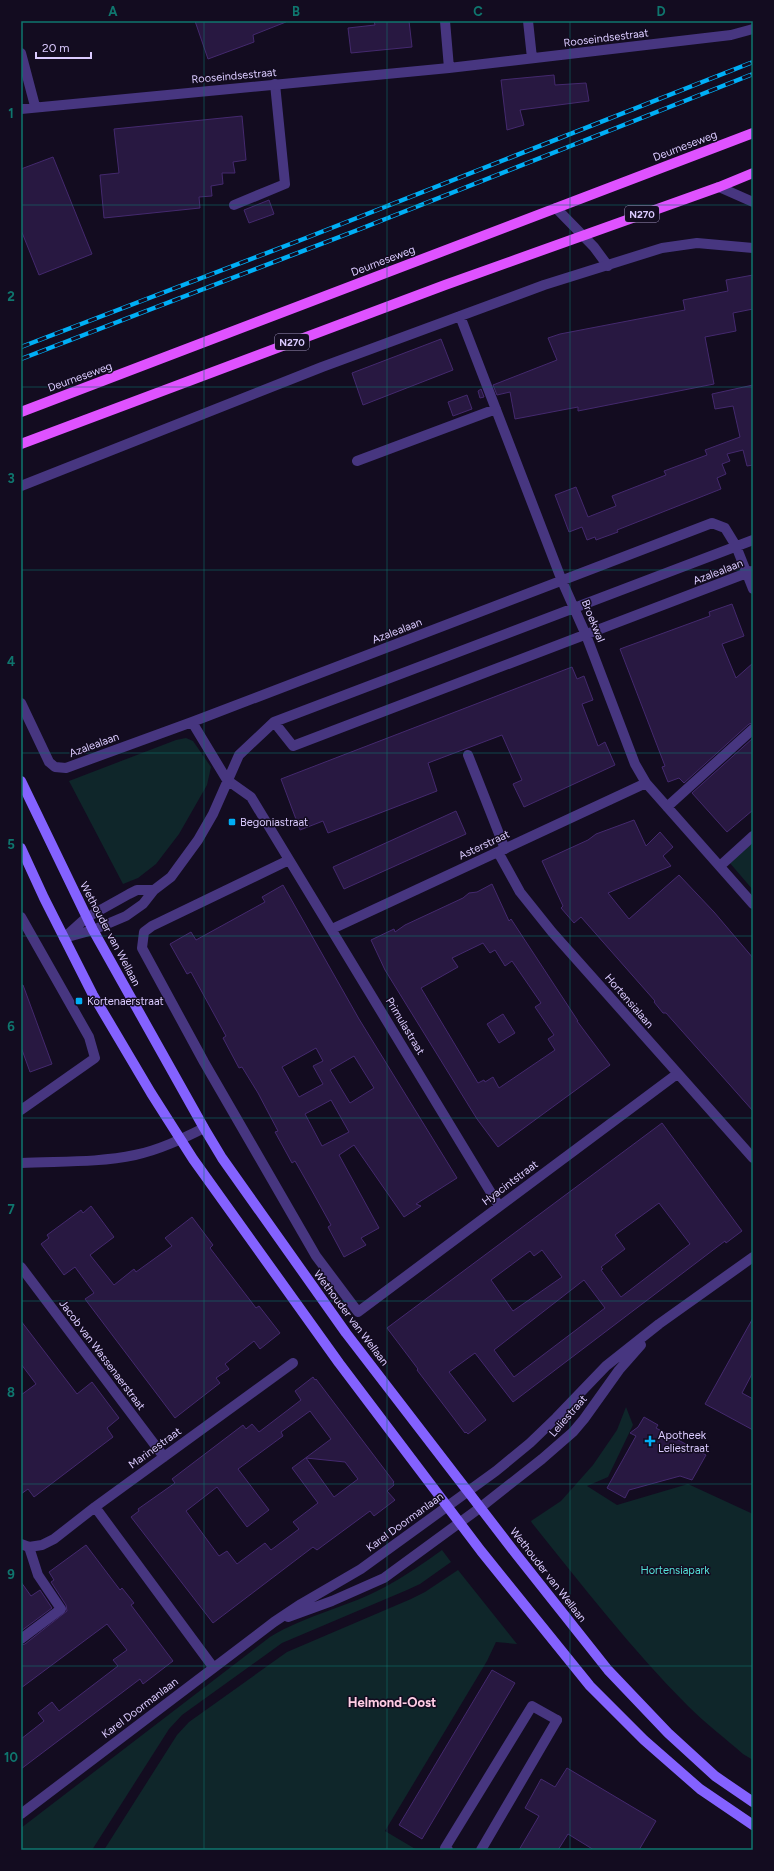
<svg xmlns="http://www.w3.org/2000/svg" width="774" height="1871" viewBox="0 0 774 1871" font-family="Figtree,sans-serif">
<rect width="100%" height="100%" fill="#130c20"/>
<path fill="#0f262a" d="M 186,738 L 193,741 L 211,767 L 207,785 L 179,834 L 156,864 L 138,878 L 123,884 L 69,781 L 176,740 Z
M 753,843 L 753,890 L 729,862 Z
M 626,1407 L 633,1425 L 608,1477 L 587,1486 L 617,1505 L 688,1484 L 753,1514 L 753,1760 L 743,1754 C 725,1738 705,1723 688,1706 C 631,1649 582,1585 532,1523 L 531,1521 L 561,1501 L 593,1465 L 617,1430 Z
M 442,1550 L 451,1562 L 420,1584 L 407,1590 L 282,1643 L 182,1715 L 169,1729 L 92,1850 L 21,1850 L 21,1828 L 270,1637 C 306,1615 348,1607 385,1587 C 405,1576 424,1563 442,1550 Z
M 458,1570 L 517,1644 L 496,1642 L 487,1661 L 385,1831 L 417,1850 L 104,1850 L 177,1735 L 189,1722 L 287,1652 L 411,1599 L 425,1592 Z"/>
<path fill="#281841" stroke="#44296e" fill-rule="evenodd" d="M 195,21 L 286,21 L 286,22 L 253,35 L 254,42 L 208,59 Z
M 374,21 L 409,21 L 412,47 L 351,53 L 348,28 L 375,25 Z
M 554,75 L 555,85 L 586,83 L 589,101 L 520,110 L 524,125 L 507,130 L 501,80 Z
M 242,116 L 246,160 L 233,162 L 235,173 L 222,173 L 223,184 L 211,186 L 212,196 L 199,197 L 200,208 L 104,218 L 100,175 L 119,173 L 114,129 Z
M 53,157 L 92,254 L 39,275 L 21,230 L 21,169 Z
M 269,200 L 274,214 L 249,223 L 244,210 Z
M 753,275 L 753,309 L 733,313 L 736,331 L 705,337 L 714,384 L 578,411 L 578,407 L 515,419 L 510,392 L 497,395 L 493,385 L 557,360 L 548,338 L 560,334 L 685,310 L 683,300 L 728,291 L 726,280 Z
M 441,339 L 453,370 L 363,405 L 352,373 Z
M 753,385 L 753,465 L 747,466 L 743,450 L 727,454 L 730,461 L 722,464 L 726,474 L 717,478 L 721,489 L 617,530 L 618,532 L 596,540 L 595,537 L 587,540 L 582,527 L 569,532 L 555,495 L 576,487 L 588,517 L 616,506 L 612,496 L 666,475 L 664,471 L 707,455 L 705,450 L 740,437 L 733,406 L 715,409 L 712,394 Z
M 481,389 L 484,397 L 480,398 L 478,391 Z
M 467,395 L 472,409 L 453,416 L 448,402 Z
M 732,604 L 744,636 L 722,644 L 736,678 L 753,663 L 753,723 L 749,724 L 684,783 L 679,778 L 668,782 L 662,767 L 665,766 L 620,649 L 710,616 L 709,612 Z
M 572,667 L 577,679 L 584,676 L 593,700 L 582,704 L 598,746 L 605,742 L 615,765 L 524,807 L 513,784 L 522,780 L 502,735 L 428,763 L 437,791 L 328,833 L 323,821 L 300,830 L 281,779 Z
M 753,738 L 753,810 L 727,832 L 692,793 Z
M 456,811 L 466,834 L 344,889 L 333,867 Z
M 634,820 L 646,846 L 660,832 L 673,847 L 663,856 L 671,866 L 608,893 L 629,919 L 679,875 L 714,912 L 753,958 L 753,1111 L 666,1013 L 663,1013 L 654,1002 L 655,1001 L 581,917 L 574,923 L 561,908 L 563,906 L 542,861 L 588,840 L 596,834 Z
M 492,884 L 509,921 L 511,919 L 578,1021 L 577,1021 L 610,1065 L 498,1147 L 477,1119 L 385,970 L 371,940 L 394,929 L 395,932 L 405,925 L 463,898 L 469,893 L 477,892 ZM 483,943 L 490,953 L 495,950 L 505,966 L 512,961 L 541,1003 L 535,1007 L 554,1035 L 548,1039 L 555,1050 L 499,1088 L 493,1077 L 485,1082 L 484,1080 L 478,1083 L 421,988 L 458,967 L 452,958 Z
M 283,885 L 359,1019 L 457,1178 L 416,1204 L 421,1206 L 404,1217 L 354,1145 L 339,1155 L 379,1228 L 361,1238 L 366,1245 L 344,1257 L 328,1227 L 331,1225 L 311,1189 L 295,1161 L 292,1163 L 275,1132 L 278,1131 L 258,1093 L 242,1067 L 239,1068 L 223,1038 L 226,1036 L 191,972 L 187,974 L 170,944 L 191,932 L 196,940 L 265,902 L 262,897 ZM 316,1048 L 323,1061 L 313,1066 L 323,1084 L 299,1097 L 282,1067 ZM 354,1056 L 374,1088 L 350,1103 L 330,1070 ZM 331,1100 L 349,1132 L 322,1146 L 305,1114 Z
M 21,985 L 23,985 L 52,1064 L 30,1072 L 21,1047 Z
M 503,1014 L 515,1033 L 499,1043 L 487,1024 Z
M 662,1123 L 742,1231 L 726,1243 L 725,1241 L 513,1402 L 475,1353 L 449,1372 L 486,1420 L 468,1434 L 466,1432 L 465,1433 L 417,1370 L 418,1369 L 387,1328 ZM 659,1203 L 690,1244 L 621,1297 L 601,1270 L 603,1269 L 601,1267 L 625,1249 L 615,1235 ZM 542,1250 L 562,1277 L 513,1311 L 491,1280 L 530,1251 L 534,1256 ZM 584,1280 L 605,1308 L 514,1377 L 494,1350 Z
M 91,1206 L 114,1237 L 90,1255 L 114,1285 L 134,1269 L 136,1272 L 172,1246 L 165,1238 L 192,1217 L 213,1245 L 210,1248 L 256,1308 L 259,1306 L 280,1333 L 260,1349 L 254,1341 L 225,1364 L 229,1369 L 216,1378 L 220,1383 L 175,1418 L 85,1299 L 94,1293 L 75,1267 L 64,1275 L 41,1244 L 49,1238 L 47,1235 L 81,1210 L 83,1213 Z
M 753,1318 L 753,1372 L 742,1393 L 753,1399 L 753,1430 L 705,1404 Z
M 21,1321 L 77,1394 L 92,1382 L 119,1418 L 107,1428 L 113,1437 L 34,1497 L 28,1489 L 21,1494 L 21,1395 L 36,1384 L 21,1364 Z
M 313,1377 L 315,1380 L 316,1379 L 394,1482 L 393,1483 L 394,1485 L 387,1491 L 395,1500 L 374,1516 L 370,1511 L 317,1550 L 313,1547 L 213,1623 L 131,1517 L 139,1511 L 138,1509 L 175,1483 L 172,1479 L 243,1425 L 246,1429 L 252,1424 L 259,1432 L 301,1400 L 295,1391 ZM 310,1411 L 331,1439 L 292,1468 L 318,1503 L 293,1522 L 299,1529 L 271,1550 L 265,1543 L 237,1564 L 227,1551 L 219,1556 L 186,1511 L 217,1487 L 247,1527 L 269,1510 L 238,1469 L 283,1436 L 281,1432 ZM 306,1458 L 345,1462 L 358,1479 L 334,1497 Z
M 644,1417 L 658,1425 L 656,1428 L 706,1455 L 692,1480 L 680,1476 L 629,1490 L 625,1498 L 607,1488 L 636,1436 L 630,1433 L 638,1427 Z
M 86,1545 L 120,1590 L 122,1588 L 134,1603 L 131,1605 L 173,1661 L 143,1684 L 140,1679 L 21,1769 L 21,1739 L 44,1721 L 38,1713 L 52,1702 L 59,1711 L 118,1666 L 113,1660 L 127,1650 L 107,1624 L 21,1688 L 21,1645 L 25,1644 L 67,1611 L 66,1605 L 51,1582 L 54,1580 L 49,1572 Z
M 21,1582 L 31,1596 L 40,1590 L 52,1608 L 21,1631 Z
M 492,1670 L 515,1683 L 422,1839 L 399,1825 Z
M 567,1768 L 656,1821 L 639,1850 L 594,1850 L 568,1834 L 558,1850 L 519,1850 L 539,1816 L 525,1808 L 541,1779 L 555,1787 Z"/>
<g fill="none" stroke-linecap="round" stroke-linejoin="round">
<path stroke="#473680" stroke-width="10" d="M 719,187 L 753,202
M 234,205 L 285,184 L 275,84
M 556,208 L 594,247 L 608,266
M 468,755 L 505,849
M 21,1639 L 61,1609 L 38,1575 L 29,1547
M 448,1850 L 445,1848 L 532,1706 L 557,1720"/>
<path stroke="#473680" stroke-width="10" d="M 445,21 L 449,68
M 528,21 L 532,58
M 21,53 L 35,106
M 21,109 L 449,68 L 731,35 L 753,29
M 460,316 L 562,581 L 586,635 L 635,764 L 646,783 L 753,904
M 357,461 L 496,409
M 21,486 L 322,367 L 544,285 L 662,248 L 697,243 L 753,248
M 21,703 L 49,762 L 55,767 L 66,768 L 192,722 L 712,523 L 725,528 L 736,546 L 753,589
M 192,722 L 227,780 L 251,797 L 499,1206
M 274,722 L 293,746 L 752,571
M 667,807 L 753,729
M 498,852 L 520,892 L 552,932 L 753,1158
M 289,860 L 152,926 L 144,932 L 142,948 L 204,1062 L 316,1256 L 358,1312 L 677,1074
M 720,866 L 753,836
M 21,917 L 89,1037 L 95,1058 L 21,1110
M 332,929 L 646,783
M 65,937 L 86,918 L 129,894 L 137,890 L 154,890
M 64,938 L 93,930 L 126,916 L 143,904 L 154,890 L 171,877 L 198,840 L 213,814 L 239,755 L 274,722 L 753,540
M 21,1163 C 58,1161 98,1163 135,1155 C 159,1150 182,1139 204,1128
M 21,1267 L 164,1457
M 95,1507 L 213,1667
M 21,1544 L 29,1547 L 42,1545 L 54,1539 L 95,1507 L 293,1363
M 288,1617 L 332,1601 L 384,1578 L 481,1507 L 542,1459 L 573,1432 L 584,1419 L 619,1370 L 641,1345
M 21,1814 L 274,1622 L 301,1604 L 361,1569 L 496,1471 L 530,1443 L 556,1418 L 606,1366 L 659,1324 L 753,1257
M 481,1850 L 557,1720"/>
<path stroke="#8462ff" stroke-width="10" d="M 21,781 L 93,930 L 204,1128 L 222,1158 L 346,1333 L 516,1554 L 608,1670 L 668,1733 L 715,1776 L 753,1802
M 21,848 L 44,898 L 93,995 L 151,1093 L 193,1159 L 339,1363 L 481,1551 L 590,1686 L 644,1740 L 700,1789 L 753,1825"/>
<path stroke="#df52ff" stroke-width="10" d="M 21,412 L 753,133
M 21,444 L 445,285 L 719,187 L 753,173"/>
<defs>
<path id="rail" d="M 21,347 L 306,238 L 753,62
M 21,359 L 355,231 L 753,74"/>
</defs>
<use href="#rail" stroke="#00aff6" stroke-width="4.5"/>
<use href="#rail" stroke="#130c20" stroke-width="3" stroke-dasharray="9" stroke-linecap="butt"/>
</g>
<path fill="none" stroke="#0f766e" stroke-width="1" stroke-opacity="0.55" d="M 204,21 L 204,1850M 387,21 L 387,1850M 570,21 L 570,1850M 21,205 L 753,205M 21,387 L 753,387M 21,570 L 753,570M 21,753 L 753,753M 21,936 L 753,936M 21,1118 L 753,1118M 21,1301 L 753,1301M 21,1484 L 753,1484M 21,1666 L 753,1666"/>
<g fill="#00aff6" stroke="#130c20" stroke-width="1.5">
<rect x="228" y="818" width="8" height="8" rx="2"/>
<rect x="75" y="997" width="8" height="8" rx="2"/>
<path d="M648 1435h4v4h4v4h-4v4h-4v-4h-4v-4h4z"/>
</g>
<g text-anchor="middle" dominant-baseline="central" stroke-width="3" stroke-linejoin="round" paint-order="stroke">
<g fill="#130c20" stroke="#9f92bc" stroke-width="1">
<rect x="625" y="206" width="34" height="16" rx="3"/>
<rect x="275" y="334" width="34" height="16" rx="3"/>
</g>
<g font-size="10" font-weight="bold" fill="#dbcbff">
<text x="642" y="214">N270</text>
<text x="292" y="342">N270</text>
</g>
<g font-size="11" fill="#dbcbff" stroke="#130c20">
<text transform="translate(606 38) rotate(-7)">Rooseindsestraat</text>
<text transform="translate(234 76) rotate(-5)">Rooseindsestraat</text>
<text transform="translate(685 146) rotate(-21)">Deurneseweg</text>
<text transform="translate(383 261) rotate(-21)">Deurneseweg</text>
<text transform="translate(80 377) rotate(-20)">Deurneseweg</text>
<text transform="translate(718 572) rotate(-21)">Azalealaan</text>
<text transform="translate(593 621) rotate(68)">Broekwal</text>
<text transform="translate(397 631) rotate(-21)">Azalealaan</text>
<text transform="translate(94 745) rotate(-20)">Azalealaan</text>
<text transform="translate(484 845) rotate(-25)">Asterstraat</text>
<text transform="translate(110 934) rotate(62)">Wethouder van Wellaan</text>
<text transform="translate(629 1001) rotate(49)">Hortensialaan</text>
<text transform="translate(405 1026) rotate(59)">Primulastraat</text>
<text transform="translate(510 1183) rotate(-37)">Hyacintstraat</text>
<text transform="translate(351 1318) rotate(53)">Wethouder van Wellaan</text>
<text transform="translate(102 1355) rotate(53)">Jacob van Wassenaerstraat</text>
<text transform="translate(568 1416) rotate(-49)">Leliestraat</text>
<text transform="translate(155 1448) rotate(-36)">Marinestraat</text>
<text transform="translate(405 1522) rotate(-36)">Karel Doormanlaan</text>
<text transform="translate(548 1575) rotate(52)">Wethouder van Wellaan</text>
<text transform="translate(140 1708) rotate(-37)">Karel Doormanlaan</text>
</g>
<g font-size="11" fill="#dbcbff" stroke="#130c20" text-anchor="start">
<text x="240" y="822">Begoniastraat</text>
<text x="87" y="1001">Kortenaerstraat</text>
<text x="658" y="1435">Apotheek<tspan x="658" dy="13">Leliestraat</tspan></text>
</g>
<g font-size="11" fill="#55e1d8" stroke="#130c20">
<text x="675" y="1570">Hortensiapark</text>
</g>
<g font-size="13" font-weight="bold" fill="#ffcde4" stroke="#130c20">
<text x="392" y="1702">Helmond-Oost</text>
</g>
</g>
<rect width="774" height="1871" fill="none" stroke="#130c20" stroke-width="44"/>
<path d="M36 52v6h55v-6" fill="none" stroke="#dbcbff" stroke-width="2"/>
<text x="42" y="52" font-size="12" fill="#dbcbff" stroke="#130c20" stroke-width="3" paint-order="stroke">20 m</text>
<rect x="22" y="22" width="730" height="1827" fill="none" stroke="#0f766e" stroke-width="1.5"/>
<g font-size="13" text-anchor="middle" font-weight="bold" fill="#0f766e">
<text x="113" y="16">A</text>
<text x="296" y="16">B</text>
<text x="478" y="16">C</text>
<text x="661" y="16">D</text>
<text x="11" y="118">1</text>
<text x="11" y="301">2</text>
<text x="11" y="483">3</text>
<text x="11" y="666">4</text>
<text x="11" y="849">5</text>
<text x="11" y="1031">6</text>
<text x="11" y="1214">7</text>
<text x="11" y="1397">8</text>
<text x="11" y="1579">9</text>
<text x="11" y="1762">10</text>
</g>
</svg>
